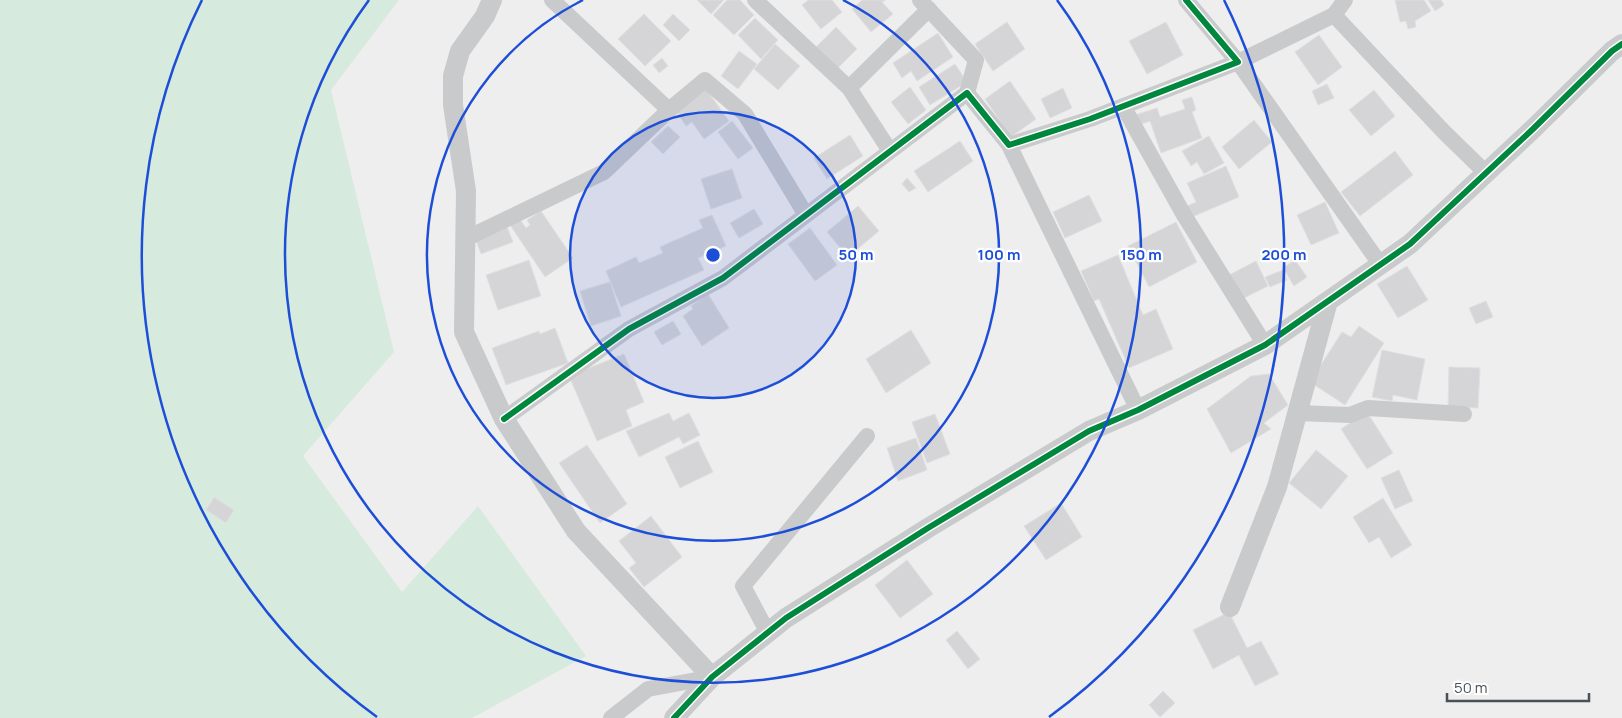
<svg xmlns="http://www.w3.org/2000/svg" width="1622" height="718" viewBox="0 0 1622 718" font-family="Manrope,sans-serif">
<rect width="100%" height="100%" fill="#efeeee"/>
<path fill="#d6ebde" d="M 0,0 L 399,0 L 331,90 L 394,352 L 303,456 L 402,592 L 478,506 L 586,656 L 472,718 L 0,718 Z"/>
<path fill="#d5d5d7" stroke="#e0e0e1" d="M 697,0 L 724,0 L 711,14 Z
M 727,0 L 740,0 L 754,15 L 734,35 L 713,15 Z
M 808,0 L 832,0 L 842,12 L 821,29 L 802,5 Z
M 862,0 L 886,0 L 882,2 L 893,14 L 871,32 L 852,9 Z
M 1395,0 L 1424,0 L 1431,11 L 1415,21 L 1416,27 L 1408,29 L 1406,21 L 1400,22 Z
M 1428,0 L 1441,0 L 1444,5 L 1435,11 Z
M 644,14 L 671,41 L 645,66 L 618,39 Z
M 673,14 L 690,30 L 679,41 L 663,25 Z
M 755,18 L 778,40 L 761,59 L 738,35 Z
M 1007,22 L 1025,49 L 993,71 L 975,44 Z
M 1166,22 L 1183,55 L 1147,74 L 1129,41 Z
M 836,27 L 857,49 L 836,70 L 815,48 Z
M 938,33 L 953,57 L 917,81 L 911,71 L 902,78 L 893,63 Z
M 1319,35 L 1342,67 L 1318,85 L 1295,52 Z
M 775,44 L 800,66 L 778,90 L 754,69 Z
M 739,51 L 757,64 L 738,89 L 721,76 Z
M 662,58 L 668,66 L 659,73 L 653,65 Z
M 955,64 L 967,82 L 930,105 L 919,87 Z
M 1010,81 L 1036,119 L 1011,137 L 985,99 Z
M 1327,84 L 1334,98 L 1318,105 L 1312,91 Z
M 910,87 L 926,110 L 908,124 L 891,102 Z
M 1063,88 L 1072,108 L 1050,118 L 1041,99 Z
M 706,89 L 729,121 L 704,139 L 692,122 L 686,126 L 676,111 Z
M 1374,90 L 1395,116 L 1371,136 L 1349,110 Z
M 1192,97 L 1196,110 L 1192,112 L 1202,138 L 1161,153 L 1150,121 L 1139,125 L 1135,115 L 1157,108 L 1160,117 L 1185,109 L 1182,100 Z
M 1254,120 L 1272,142 L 1239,169 L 1222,147 Z
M 732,121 L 753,148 L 738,159 L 718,132 Z
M 668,126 L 680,137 L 663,154 L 651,142 Z
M 850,135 L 863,156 L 827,179 L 814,158 Z
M 1209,136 L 1224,163 L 1204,174 L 1197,162 L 1191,166 L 1182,151 Z
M 960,141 L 973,161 L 928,192 L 914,171 Z
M 1395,151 L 1413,175 L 1360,216 L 1341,192 Z
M 1226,166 L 1239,197 L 1192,217 L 1187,206 L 1196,202 L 1187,183 Z
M 732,169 L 742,198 L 711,209 L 701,179 Z
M 907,178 L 916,188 L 909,192 L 902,184 Z
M 1089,195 L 1102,221 L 1065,238 L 1053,212 Z
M 1325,202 L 1339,233 L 1311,245 L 1297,215 Z
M 858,206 L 879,231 L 848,257 L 827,232 Z
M 754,209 L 763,224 L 739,238 L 730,223 Z
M 541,211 L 573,258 L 545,277 L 510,225 L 519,218 L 526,228 L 530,225 L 527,220 Z
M 712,215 L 726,246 L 698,258 L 704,270 L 621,307 L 606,271 L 636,257 L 639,263 L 663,253 L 660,247 L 703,228 L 699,220 Z
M 1176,222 L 1197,262 L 1149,287 L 1128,246 Z
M 507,226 L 513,242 L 481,254 L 475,238 Z
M 810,228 L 837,265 L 815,281 L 788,244 Z
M 1118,255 L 1143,315 L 1156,309 L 1173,349 L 1129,368 L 1099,299 L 1094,301 L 1081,271 Z
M 529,260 L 541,296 L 498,310 L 486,275 Z
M 1295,260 L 1307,277 L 1294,286 L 1283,268 Z
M 1256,261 L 1268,286 L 1242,299 L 1229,275 Z
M 1407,266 L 1428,300 L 1398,318 L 1377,284 Z
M 1283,270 L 1287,280 L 1270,287 L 1265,277 Z
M 610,282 L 621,316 L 591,326 L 580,291 Z
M 708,294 L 729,328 L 702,346 L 683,316 L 693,309 L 691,306 Z
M 1486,301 L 1493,317 L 1476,324 L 1469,308 Z
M 673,321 L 681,334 L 662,345 L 654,332 Z
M 1359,326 L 1384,343 L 1345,405 L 1310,382 L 1342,332 L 1351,337 Z
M 555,328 L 568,363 L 506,385 L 492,348 L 539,331 L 540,334 Z
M 911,330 L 931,363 L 886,393 L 866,359 Z
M 1382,350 L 1425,359 L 1417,400 L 1393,395 L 1392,401 L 1372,397 Z
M 624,354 L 644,402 L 626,410 L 632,426 L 597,441 L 569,376 Z
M 1449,367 L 1480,368 L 1478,408 L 1448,407 Z
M 1269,374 L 1288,405 L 1264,423 L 1271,429 L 1231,453 L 1207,409 L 1251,376 Z
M 1367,412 L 1393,453 L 1367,469 L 1341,429 Z
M 669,413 L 673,421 L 689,413 L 700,435 L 683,444 L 679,437 L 639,457 L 626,431 Z
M 935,414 L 950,454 L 927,463 L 912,422 Z
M 916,438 L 927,470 L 898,481 L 887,448 Z
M 698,441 L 713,472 L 680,488 L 665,457 Z
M 587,445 L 627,504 L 600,523 L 559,463 Z
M 1316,450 L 1348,476 L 1321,509 L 1289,483 Z
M 1399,470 L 1413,501 L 1395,509 L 1381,478 Z
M 214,497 L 234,510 L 226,523 L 206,510 Z
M 1383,498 L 1412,545 L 1391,558 L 1379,537 L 1369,543 L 1353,517 Z
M 1061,503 L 1082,537 L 1046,560 L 1024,526 Z
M 651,516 L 682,557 L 644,587 L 629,568 L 636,563 L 619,541 Z
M 907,560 L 933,594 L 900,618 L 875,585 Z
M 1229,612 L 1247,648 L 1261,641 L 1279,674 L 1255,686 L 1239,655 L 1213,669 L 1193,630 Z
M 957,631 L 980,659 L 968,669 L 946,640 Z
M 1163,691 L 1175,703 L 1160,717 L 1149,705 Z"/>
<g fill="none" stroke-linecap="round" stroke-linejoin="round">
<path stroke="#c9cacc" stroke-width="16" d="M 755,0 L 849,88 L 929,9
M 920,0 L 976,60 L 967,93
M 1345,0 L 1334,15 L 1238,62 L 1380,264
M 1334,15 L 1443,131 L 1486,173
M 849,88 L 890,151
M 1123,106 L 1184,215 L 1265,345
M 669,110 L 705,80 L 745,114 L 806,215
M 1009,145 L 1138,410
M 465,239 L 604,172 L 669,110 L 552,0
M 1297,413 L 1350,415 L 1368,408 L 1464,414
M 504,419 L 629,329 L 723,278 L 967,93 L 1009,145 L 1090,119 L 1238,62 L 1186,0
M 768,633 L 743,586 L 867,436
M 611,718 L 648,689 L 712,677"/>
<path stroke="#c9cacc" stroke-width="20" d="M 492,0 L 485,16 L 460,51 L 453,76 L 453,105 L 466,191 L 464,332 L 504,419 L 576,531 L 712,677
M 1230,607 L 1277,487 L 1328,301
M 674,718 L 712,677 L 786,618 L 928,528 L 1089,431 L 1138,410 L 1265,345 L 1410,244 L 1534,128 L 1612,51 L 1622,44"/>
<defs>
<path id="cycleway" d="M 504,419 L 629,329 L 723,278 L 967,93 L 1009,145 L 1090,119 L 1238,62 L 1186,0
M 674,718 L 712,677 L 786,618 L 928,528 L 1089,431 L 1138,410 L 1265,345 L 1410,244 L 1534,128 L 1612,51 L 1622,44"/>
</defs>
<use href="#cycleway" stroke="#fff" stroke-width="9"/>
<use href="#cycleway" stroke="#00873e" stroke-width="6"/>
</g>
<circle cx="713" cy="255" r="143" fill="#1d4ed8" fill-opacity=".12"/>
<g fill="none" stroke="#1d4ed8" stroke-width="2.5">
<circle cx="713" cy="255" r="143"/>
<path d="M843 0A286 286 0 1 1 583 0"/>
<path d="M1057 0A428 428 0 1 1 369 0"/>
<path d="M377 717A571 571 0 0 1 202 0M1224 0A571 571 0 0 1 1049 717"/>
</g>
<circle cx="713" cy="255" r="8" fill="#1d4ed8" stroke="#fff" stroke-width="2.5"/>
<g font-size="15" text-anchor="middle" font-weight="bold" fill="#1d4ed8" stroke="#fff" stroke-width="4.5" stroke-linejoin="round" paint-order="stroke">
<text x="856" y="260">50 m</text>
<text x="999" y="260">100 m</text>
<text x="1141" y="260">150 m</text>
<text x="1284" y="260">200 m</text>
</g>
<path d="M1447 693v8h142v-8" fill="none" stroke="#485158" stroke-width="2.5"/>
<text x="1454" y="693" font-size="15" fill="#485158" stroke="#ffffff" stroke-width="4" paint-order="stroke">50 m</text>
</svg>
